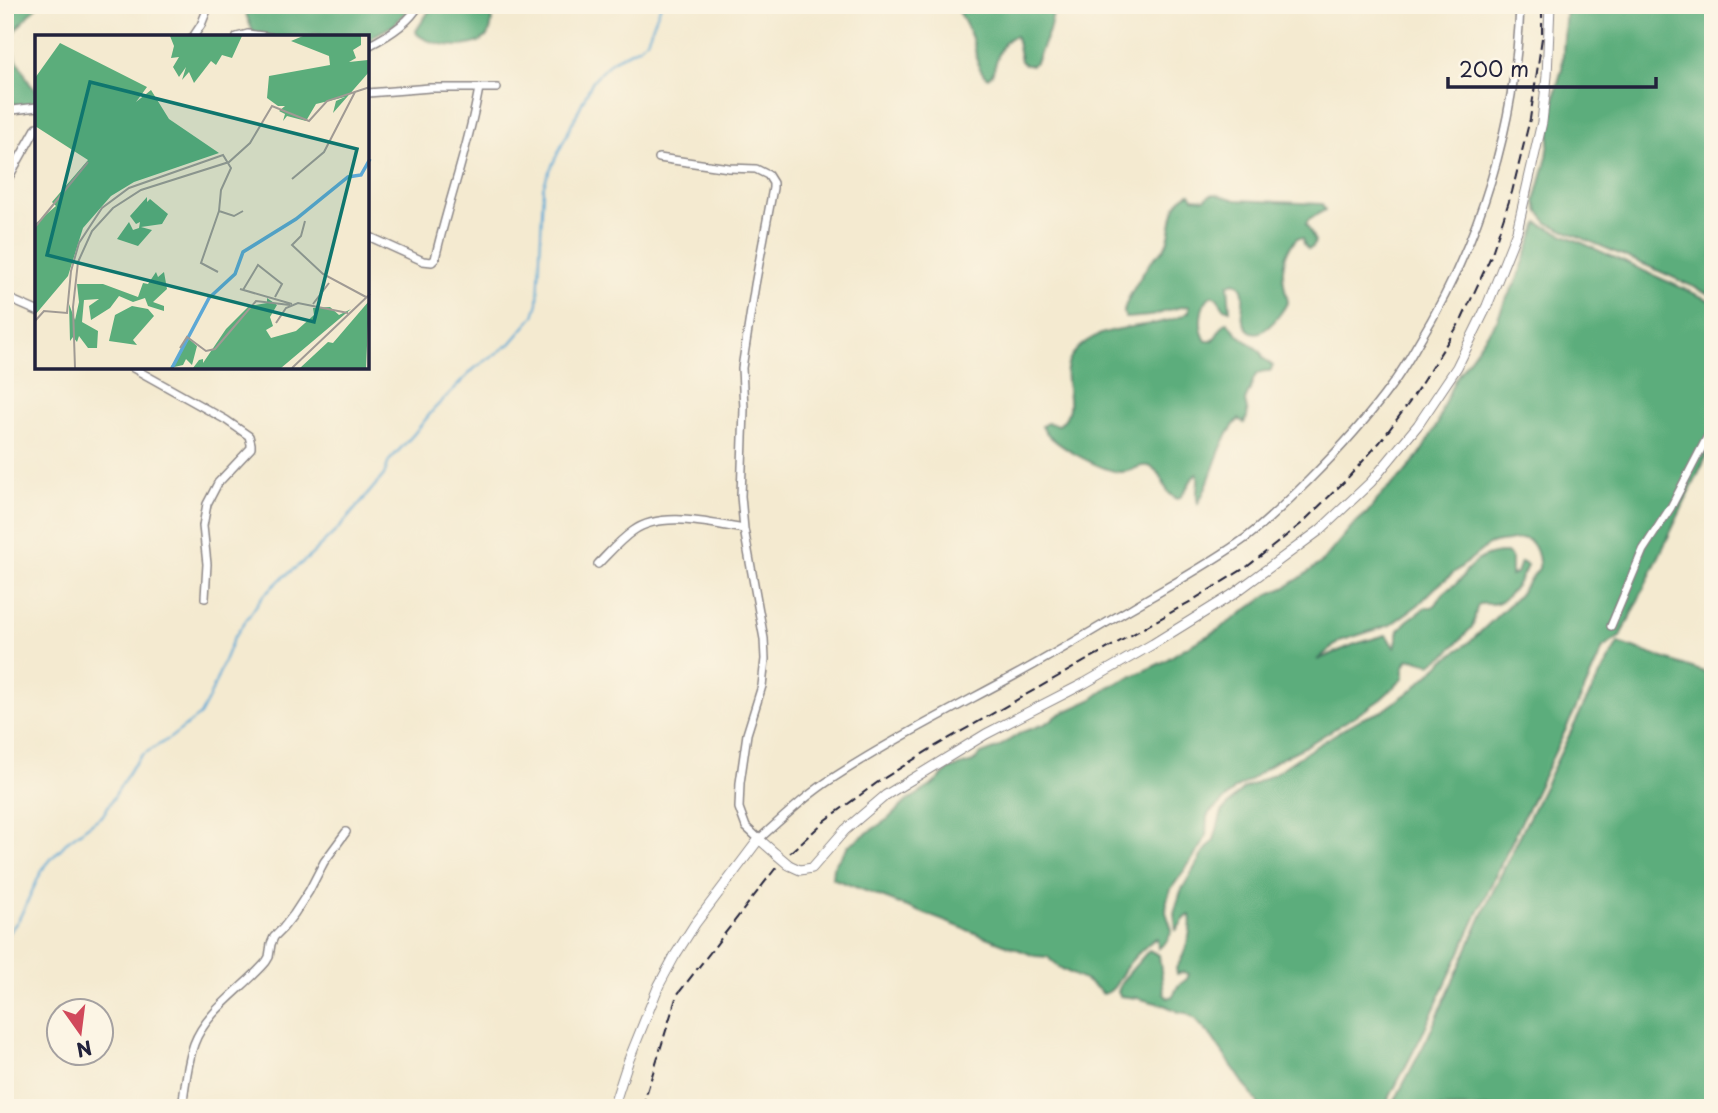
<svg xmlns="http://www.w3.org/2000/svg" width="1718" height="1113" viewBox="0 0 1718 1113" font-family="'Playpen Sans',sans-serif">
<rect width="100%" height="100%" fill="#fcf5e5"/>
<filter id="ink" filterUnits="userSpaceOnUse"><feTurbulence type="fractalNoise" baseFrequency=".0143" numOctaves="2"/><feDisplacementMap in="SourceGraphic" scale="14" xChannelSelector="R" yChannelSelector="G"/><feConvolveMatrix kernelMatrix="1 2 1 2 8 2 1 2 1" color-interpolation-filters="sRGB"/></filter>
<filter id="wash" filterUnits="userSpaceOnUse"><feTurbulence type="fractalNoise" baseFrequency=".00686" numOctaves="4" result="noise"/><feDisplacementMap in="SourceGraphic" scale="28" xChannelSelector="R" yChannelSelector="G"/><feGaussianBlur stdDeviation="1.57" result="paint"/><feColorMatrix in="noise" values="0 0 0 0 0 0 0 0 0 0 0 0 0 0 0 0 0 1.4 0 .05"/><feComposite in="paint" operator="in"/></filter>
<g filter="url(#wash)">
<rect width="100%" height="100%" fill="#f4ead0"/>
<path fill="#5bad7b" stroke="#3e685b" stroke-width="2" d="M 5,5 L 38,5 C 18,30 0,35 21,67 C 27,75 27,85 37,90 L 37,109 L 22,109 L 5,98 Z
M 245,5 L 412,5 L 394,25 L 375,35 L 372,38 L 371,45 L 368,46 L 368,37 L 327,37 L 315,34 L 312,37 L 255,37 L 247,17 Z
M 433,5 L 491,5 C 492,14 493,25 489,33 C 478,53 432,47 417,34 L 416,31 Z
M 955,5 L 1055,5 L 1049,31 L 1036,62 L 1032,65 L 1025,65 L 1021,61 L 1016,36 C 1001,37 997,61 992,74 L 988,78 C 975,70 977,49 971,36 C 967,25 961,15 955,5 Z
M 1566,5 L 1713,5 L 1713,296 L 1657,270 L 1549,224 L 1539,212 L 1535,201 L 1547,157 L 1556,89 L 1562,69 Z
M 1190,193 L 1193,198 L 1205,199 L 1210,195 L 1216,194 L 1236,200 L 1322,204 L 1325,210 L 1309,219 L 1306,224 L 1315,241 L 1313,247 L 1308,249 L 1304,244 L 1303,238 L 1297,238 C 1279,257 1281,278 1288,301 C 1282,314 1256,350 1244,323 C 1239,312 1246,300 1242,289 C 1240,283 1239,284 1234,282 L 1228,285 L 1230,310 L 1224,308 L 1217,298 L 1212,295 C 1199,304 1198,328 1206,341 L 1212,341 C 1218,335 1220,327 1227,322 L 1240,336 L 1261,352 L 1263,358 L 1273,366 L 1270,371 C 1254,370 1254,378 1250,390 C 1248,394 1246,397 1245,401 C 1247,411 1250,415 1244,423 L 1239,419 C 1217,442 1214,477 1198,503 C 1194,492 1201,483 1197,473 C 1189,480 1187,492 1178,499 C 1161,493 1166,475 1151,467 C 1141,462 1131,473 1120,472 C 1101,470 1050,444 1042,426 L 1047,423 L 1059,425 C 1083,406 1055,377 1073,354 C 1100,318 1155,333 1189,312 L 1189,306 C 1176,307 1167,311 1155,315 C 1146,317 1136,317 1126,318 C 1124,313 1123,313 1125,307 C 1128,297 1145,269 1152,260 C 1156,256 1160,253 1164,249 C 1176,230 1166,203 1190,193 Z
M 1538,223 L 1713,302 L 1713,443 L 1621,636 L 1603,648 L 1578,704 L 1490,887 L 1422,1035 L 1384,1108 L 1261,1108 L 1211,1036 L 1195,1019 L 1186,1013 L 1179,1012 L 1164,1005 L 1137,998 L 1120,996 L 1118,992 L 1122,981 L 1149,950 L 1159,955 L 1164,994 L 1168,998 L 1173,996 L 1178,986 L 1187,979 L 1189,974 L 1184,972 L 1177,974 L 1176,968 C 1185,956 1193,930 1190,915 C 1182,918 1182,925 1176,930 L 1174,913 L 1181,891 L 1202,855 L 1214,840 L 1222,812 L 1234,798 L 1243,789 L 1272,775 L 1302,755 L 1340,731 L 1361,719 L 1383,711 L 1413,689 L 1441,663 L 1472,640 L 1517,597 L 1539,568 C 1540,559 1536,542 1526,539 C 1521,538 1513,540 1508,541 C 1501,542 1493,542 1487,546 L 1435,588 L 1418,605 L 1390,625 L 1340,641 L 1317,660 L 1355,644 L 1386,635 C 1390,639 1391,645 1395,648 L 1399,630 L 1407,621 L 1426,607 C 1437,608 1436,603 1442,595 C 1447,589 1454,586 1460,580 C 1461,579 1465,573 1466,571 C 1477,558 1490,552 1507,553 L 1511,557 L 1511,575 L 1517,573 L 1521,562 L 1527,565 C 1523,577 1509,599 1497,603 C 1492,605 1485,603 1479,604 C 1474,611 1476,619 1472,627 L 1446,655 L 1430,664 L 1413,659 L 1407,660 L 1404,666 L 1404,678 L 1381,699 L 1368,708 L 1306,746 L 1276,761 L 1246,783 L 1236,788 L 1219,805 L 1210,812 L 1207,817 L 1206,836 L 1201,847 L 1171,889 L 1167,900 L 1166,912 L 1172,930 L 1167,941 L 1158,949 L 1157,938 C 1151,940 1132,959 1128,965 C 1119,975 1117,991 1103,994 C 1089,977 1062,975 1048,957 L 1035,956 L 832,878 L 833,867 L 849,845 L 888,819 L 907,801 L 931,786 L 950,769 L 973,762 L 981,754 L 997,748 L 1022,732 L 1045,724 L 1060,714 L 1091,700 L 1108,687 L 1161,663 L 1185,648 L 1218,630 L 1269,594 L 1284,588 L 1300,578 L 1322,562 L 1353,525 L 1367,513 L 1382,494 L 1403,475 L 1420,454 L 1438,423 L 1443,406 L 1455,379 L 1497,320 L 1505,301 L 1517,280 Z
M 1618,643 L 1713,675 L 1713,1108 L 1391,1108 L 1428,1037 L 1494,889 L 1584,705 Z"/>
<g fill="none" stroke-linecap="round" stroke-linejoin="round">
<path stroke="#5da8d5" stroke-width="2" d="M 5,936 L 11,930 L 19,919 L 42,870 L 52,858 L 69,840 L 103,815 L 132,767 L 142,755 L 170,738 L 200,715 L 209,698 L 233,639 L 262,597 L 282,578 L 307,559 L 339,528 L 384,475 L 389,461 L 413,435 L 434,409 L 475,368 L 510,344 L 534,316 L 538,303 L 543,188 L 547,176 L 593,80 L 612,61 L 639,47 L 647,40 L 661,5"/>
</g>
</g>
<g filter="url(#ink)">
<g fill="none" stroke-linecap="round" stroke-linejoin="round">
<defs>
<path id="minor" d="M 193,37 L 201,25 L 209,5
M 237,37 L 248,34 L 270,37
M 368,46 C 386,37 409,23 419,5
M 368,93 L 430,88 L 497,88
M 5,111 L 37,107
M 659,158 L 729,168 L 756,169 L 768,175 L 773,183 L 773,188 L 755,285 L 742,368 L 744,409 L 741,496 L 744,529
M 5,184 L 37,127
M 368,236 L 423,261 L 432,262 L 435,259 C 448,202 469,146 479,88
M 5,297 L 37,311
M 133,368 L 226,420 L 249,436 L 251,444 L 251,448 L 218,483 L 207,504 L 203,526 L 207,564 L 205,598
M 598,564 C 609,553 620,540 633,531 C 662,510 711,524 744,529 L 764,639 L 765,659 L 762,686 L 747,734 L 740,783 L 739,808 L 746,827 L 759,839 C 783,818 806,795 833,778 C 890,741 951,710 1010,678 C 1051,656 1090,632 1130,609 C 1169,586 1210,564 1247,537 C 1269,520 1289,500 1309,480 C 1338,451 1367,419 1391,386 C 1401,373 1409,359 1417,345 C 1480,242 1516,126 1520,5
M 1611,626 L 1643,550 L 1671,507 L 1713,426
M 182,1108 C 185,1086 187,1064 194,1044 C 206,1011 244,988 266,962 L 269,957 L 271,944 L 274,937 L 283,928 L 294,914 L 309,891 L 324,862 L 346,832"/>
<path id="tertiary" d="M 789,865 L 800,870 L 812,868 L 845,830 L 886,795 L 986,734 L 1085,683 L 1153,644 L 1232,595 L 1320,530 L 1371,482 L 1418,425 L 1457,367 L 1487,306 L 1517,231 L 1542,122 L 1547,76 L 1550,5
M 613,1108 L 628,1062 L 659,985 L 674,957 L 695,924 L 759,839 L 776,854"/>
</defs>
<use href="#minor" stroke="#8b8686" stroke-width="10"/>
<use href="#tertiary" stroke="#8b8686" stroke-width="11"/>
<use href="#minor" stroke="#fff" stroke-width="7"/>
<use href="#tertiary" stroke="#fff" stroke-width="9"/>
<path stroke="#22223b" stroke-width="2" stroke-dasharray="10 5" stroke-linecap="butt" d="M 642,1108 L 677,995 L 782,860 L 826,820 L 878,782 L 932,748 L 1193,600 L 1248,566 L 1301,524 L 1345,481 L 1380,442 L 1409,403 L 1462,319 L 1491,256 L 1512,192 L 1530,119 L 1542,38 L 1542,5"/>
<defs>
<path id="tertiary-bridge" d="M 776,854 L 789,865"/>
</defs>
<use href="#tertiary-bridge" stroke="#8b8686" stroke-width="11" stroke-linecap="butt"/>
<use href="#tertiary-bridge" stroke="#fff" stroke-width="9"/>
</g>
</g>
<g transform="translate(35 35)">
<rect width="334" height="334" fill="#f4ead0"/>
<path d="M 135,1 L 207,1 L 197,23 L 187,20 L 181,30 L 176,26 L 159,48 L 154,37 L 147,45 L 151,32 L 144,42 L 138,32 L 144,22 L 136,23 L 139,11 ZM 268,1 L 326,1 L 326,10 L 318,15 L 321,23 L 314,27 L 333,25 L 334,37 L 298,78 L 301,66 L 310,62 L 281,69 L 271,86 L 252,81 L 248,86 L 250,79 L 244,76 L 250,71 L 243,71 L 232,63 L 234,41 L 295,30 L 294,21 L 256,6 ZM 25,8 L 112,52 L 101,67 L 116,55 L 134,84 L 184,118 L 99,147 L 76,161 L 48,193 L 33,241 L 0,280 L 0,189 L 21,171 L 17,167 L 53,125 L 0,91 L 0,43 ZM 112,162 L 112,167 L 115,164 L 133,179 L 127,189 L 106,192 L 117,195 L 103,211 L 82,204 L 94,187 L 98,195 L 104,193 L 105,187 L 101,189 L 95,181 ZM 121,237 L 123,242 L 129,237 L 132,254 L 118,267 L 129,271 L 129,276 L 113,271 L 110,263 L 98,267 L 84,261 L 75,273 L 56,285 L 54,271 L 64,264 L 49,265 L 47,287 L 63,296 L 62,313 L 53,313 L 44,301 L 42,307 L 38,302 L 35,306 L 34,269 L 40,285 L 44,267 L 42,249 L 68,249 L 103,262 L 108,248 L 113,249 ZM 232,263 L 242,270 L 235,282 L 238,291 L 231,295 L 236,303 L 261,296 L 279,280 L 278,273 L 295,272 L 304,280 L 316,274 L 246,333 L 158,333 L 164,325 L 168,324 L 168,328 L 191,294 L 214,271 L 232,268 ZM 334,266 L 331,333 L 265,333 L 293,307 L 298,308 ZM 97,271 L 113,274 L 119,281 L 98,305 L 102,310 L 74,306 L 80,280 ZM 154,304 L 162,311 L 157,330 L 151,324 L 148,330 L 135,333 Z" fill="#5bad7b"/>
<path fill="none" stroke="#5da8d5" stroke-width="3.5" d="M 137,333 L 174,263 L 200,239 L 208,217 L 261,184 L 313,142 L 326,140 L 335,124"/>
<path fill="none" stroke="#a09a94" stroke-width="2" d="M 257,144 L 289,117 L 320,57M 270,186 L 266,201 L 257,210 L 288,239 L 331,262M 0,192 L 53,127M 183,237 L 166,228 L 184,176M 205,254 L 257,269M 208,255 L 223,230 L 247,249 L 240,262M 278,269 L 294,248M 0,286 L 9,276 L 32,278 L 36,236 L 44,208 L 67,173 L 94,153 L 188,120 L 196,133 L 186,155 L 184,176 L 199,181 L 208,176M 241,288 L 251,273 L 263,268 L 313,278M 145,313 L 152,302 L 171,316 L 180,314 L 221,266 L 255,270M 40,333 L 38,272 L 43,227 L 57,196 L 78,173 L 106,155 L 194,127 L 215,108 L 237,71 L 274,86 L 292,66 L 335,52M 257,333 L 335,259"/>
<path fill="#0f766e" fill-opacity="0.15" stroke="#0f766e" stroke-width="3.5" d="M 55,47 L 322,114 L 279,287 L 12,220 Z"/>
<rect width="334" height="334" fill="none" stroke="#22223b" stroke-width="3.5"/>
</g>
<rect width="1718" height="1113" fill="none" stroke="#fcf5e5" stroke-width="28"/>
<g transform="translate(80 1032) rotate(166)"><circle r="33" fill="#fcf5e5" stroke="#a5a1a1" stroke-width="2"/>
<path d="M0-5L12 26L0 18L-12 26Z" fill="#d1495b"/>
<text y="-10" font-size="19" font-weight="bold" text-anchor="middle" fill="#22223b">N</text>
</g>
<path d="M1448 77v10h208v-10" fill="none" stroke="#22223b" stroke-width="3.5"/>
<text x="1459" y="77" font-size="21" fill="#22223b" stroke="#fcf5e5" stroke-width="5" paint-order="stroke">200 m</text>
</svg>
